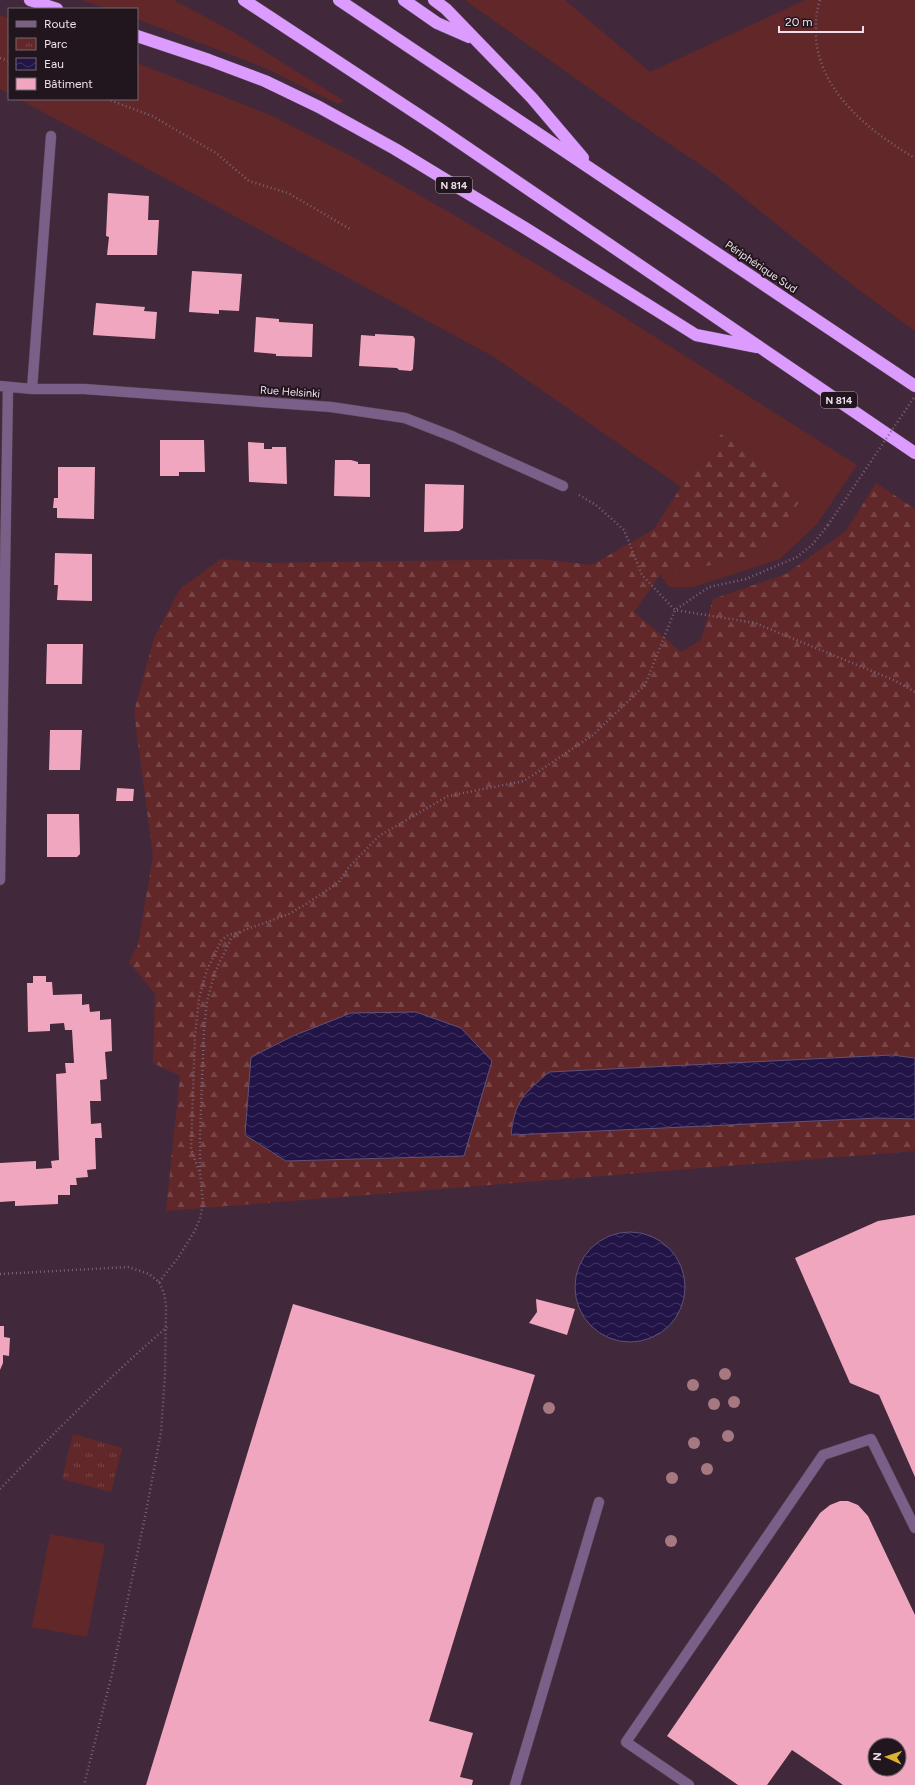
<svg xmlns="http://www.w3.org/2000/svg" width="915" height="1785" viewBox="0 0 915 1785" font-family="Figtree,sans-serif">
<defs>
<pattern id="forest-firs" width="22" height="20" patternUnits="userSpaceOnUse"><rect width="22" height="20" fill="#622729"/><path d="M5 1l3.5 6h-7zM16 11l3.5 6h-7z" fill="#794648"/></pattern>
<pattern id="park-tufts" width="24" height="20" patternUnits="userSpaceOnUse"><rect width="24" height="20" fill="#622729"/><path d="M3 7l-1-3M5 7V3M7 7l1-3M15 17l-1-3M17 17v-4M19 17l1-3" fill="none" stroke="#794648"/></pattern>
<pattern id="water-waves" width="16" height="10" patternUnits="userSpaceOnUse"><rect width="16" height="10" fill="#221447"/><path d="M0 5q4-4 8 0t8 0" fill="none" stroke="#423662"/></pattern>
</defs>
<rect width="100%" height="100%" fill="#41293b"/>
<path fill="#622729" d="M 82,0 L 174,0 L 235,33 L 344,101 L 338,104 L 263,67 L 137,19 L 137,9 L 108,9 Z
M 465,0 L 565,0 L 650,72 L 805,0 L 915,0 L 915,331 L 855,287 L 714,174 L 627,115 Z
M 0,15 L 9,18 L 9,94 L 0,89 Z
M 137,63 L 270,115 L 349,155 L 454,215 L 603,304 L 857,465 L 817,524 L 780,559 L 693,587 L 669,587 L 660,575 L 759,556 L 722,433 L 681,487 L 494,357 L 19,99 L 137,99 Z
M 50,1534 L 105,1544 L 87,1637 L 32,1627 Z"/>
<path fill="url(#forest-firs)" d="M 722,433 L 803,497 L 759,556 L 660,575 L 634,612 L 681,652 L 701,640 L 713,599 L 786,574 L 846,531 L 876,483 L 915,509 L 915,1151 L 166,1211 L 180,1076 L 153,1063 L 155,994 L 129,962 L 138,945 L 153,856 L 134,712 L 154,638 L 180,589 L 221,559 L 264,563 L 541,559 L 592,565 L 654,529 L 681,487 Z"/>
<path fill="url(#park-tufts)" d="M 73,1434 L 122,1448 L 111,1492 L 62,1479 Z"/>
<path fill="url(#water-waves)" stroke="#605178" d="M 416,1012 L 461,1028 L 492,1061 L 464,1156 L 286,1161 L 245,1135 L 251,1057 L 293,1036 L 351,1013 Z
M 892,1055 L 915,1058 L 915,1119 L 879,1118 L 511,1135 C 515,1100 524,1094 549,1072 Z
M575 1287a55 55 0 1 1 110 0a55 55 0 1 1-110 0Z"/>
<path fill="#f0a6be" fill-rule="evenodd" d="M 108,193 L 149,196 L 148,220 L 159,220 L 157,255 L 107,255 L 109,237 L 106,236 Z
M 192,271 L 242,274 L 239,311 L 219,310 L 219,314 L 189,312 Z
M 96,303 L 145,307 L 144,311 L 157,312 L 155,339 L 93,335 Z
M 256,317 L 279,319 L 279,322 L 313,324 L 312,357 L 276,356 L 276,354 L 254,352 Z
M 375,334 L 413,336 L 415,339 L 413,369 L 411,371 L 399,370 L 397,368 L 359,366 L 361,335 L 375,336 Z
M 160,440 L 204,440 L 205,472 L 179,472 L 179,476 L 160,476 Z
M 248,442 L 264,443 L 264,449 L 272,449 L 272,447 L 286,447 L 287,484 L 249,482 Z
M 335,460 L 351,460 L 358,462 L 358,464 L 370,464 L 370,497 L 334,496 Z
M 58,467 L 95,467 L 94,519 L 57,518 L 57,508 L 53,508 L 54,498 L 58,498 Z
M 425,484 L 464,485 L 463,528 L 459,531 L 424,532 Z
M 55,553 L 92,554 L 92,601 L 57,600 L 58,585 L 54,585 Z
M 47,644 L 83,644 L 82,684 L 46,684 Z
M 50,730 L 82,730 L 80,770 L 49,770 Z
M 117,788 L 134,789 L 133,801 L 116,801 Z
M 47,814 L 79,814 L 80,854 L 77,857 L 47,857 Z
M 33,976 L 46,976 L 46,982 L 52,982 L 53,995 L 82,994 L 82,1005 L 89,1004 L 90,1012 L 100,1011 L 100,1020 L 111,1019 L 112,1051 L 105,1052 L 107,1079 L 100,1080 L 101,1101 L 90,1101 L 91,1124 L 101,1123 L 102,1138 L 95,1138 L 96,1169 L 87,1170 L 88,1177 L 76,1178 L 77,1185 L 70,1185 L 70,1195 L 58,1195 L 58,1204 L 15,1206 L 15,1201 L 0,1202 L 0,1163 L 36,1161 L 36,1169 L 52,1168 L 51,1161 L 59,1160 L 56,1074 L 66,1073 L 65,1063 L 74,1063 L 72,1030 L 65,1030 L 64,1023 L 50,1024 L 50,1031 L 28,1032 L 27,983 L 33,983 Z
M 915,1215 L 915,1477 L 879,1395 L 850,1383 L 795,1258 L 878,1221 Z
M 536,1299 L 575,1309 L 567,1335 L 529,1323 L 537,1312 Z
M 293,1304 L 535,1375 L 429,1721 L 473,1733 L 460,1777 L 473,1780 L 472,1785 L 146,1785 Z
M 0,1326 L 4,1326 L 4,1337 L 10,1338 L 9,1356 L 3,1355 L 3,1363 L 0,1370 Z
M 840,1501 L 848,1501 L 858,1505 L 868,1516 L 915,1615 L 915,1785 L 843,1785 L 792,1750 L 767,1785 L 738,1785 L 667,1736 L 820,1513 L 830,1505 ZM 875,1745 L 899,1745 L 899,1769 L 875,1769 Z"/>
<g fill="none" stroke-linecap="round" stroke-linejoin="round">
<defs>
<path id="lane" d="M 515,1785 L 599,1502
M 689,1785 L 626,1742 L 823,1455 L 871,1439 L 915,1528"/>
<path id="street" d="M 0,386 L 32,389 L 84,389 L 331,407 L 405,418 L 454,437 L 563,486
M 32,389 L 51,136
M 0,880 L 8,387"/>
<path id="highway" d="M 30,0 L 57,9
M 244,0 L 434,125 L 915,453
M 339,0 L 915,386
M 404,0 L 437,23 L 469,37
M 434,0 L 446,9 L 532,98 L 583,158
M 137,36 L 209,60 L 265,81 L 319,107 L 395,149 L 525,228 L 696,335 L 757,347"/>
</defs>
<use href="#lane" stroke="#5d4657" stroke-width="11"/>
<use href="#street" stroke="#5d4657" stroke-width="11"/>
<use href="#highway" stroke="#5d4657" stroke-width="13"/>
<path stroke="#7a6575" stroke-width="2.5" stroke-dasharray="1 3" stroke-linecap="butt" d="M 820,0 C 817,9 816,17 816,27 C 813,87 868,131 915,158
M 0,58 L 9,61
M 107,99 L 152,116 L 216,153 L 249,181 L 288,193 L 350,229
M 579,495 L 596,505 L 624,530 L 642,575 L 675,610 L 755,623 L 896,681 L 915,692
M 199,1171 L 191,1149 L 195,1036 L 199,998 L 207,970 L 221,941 L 228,935 L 240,932
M 0,1274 L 128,1267 L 149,1274 L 159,1282 L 164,1293 L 166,1306 L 165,1375 L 161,1432 L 146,1512 L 112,1674 L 84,1785
M 159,1282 L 178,1258 L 194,1232 L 200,1219 L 203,1203 L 200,1173 L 200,1135 L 204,1029 L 207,1001 L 215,972 L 231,939 L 242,931 L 289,914 L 306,904 L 338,883 L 349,867 L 379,836 L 448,796 L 524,781 L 593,735 L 645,685 L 675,610 L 709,587 L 746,579 L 797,557 L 812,545 L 828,525
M 0,1489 C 54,1433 108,1378 167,1327"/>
<use href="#lane" stroke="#7a6088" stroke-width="10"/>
<use href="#street" stroke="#7a6088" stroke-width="10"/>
<use href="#highway" stroke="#dc9bfe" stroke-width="12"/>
<path stroke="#7a6575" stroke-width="2.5" stroke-dasharray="1 3" stroke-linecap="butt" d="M 828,525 L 915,396"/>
</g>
<g fill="#a67980">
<circle cx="725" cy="1374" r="6"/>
<circle cx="693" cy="1385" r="6"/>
<circle cx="734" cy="1402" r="6"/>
<circle cx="714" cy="1404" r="6"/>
<circle cx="549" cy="1408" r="6"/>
<circle cx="728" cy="1436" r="6"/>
<circle cx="694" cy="1443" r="6"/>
<circle cx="707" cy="1469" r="6"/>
<circle cx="672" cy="1478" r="6"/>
<circle cx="671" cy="1541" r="6"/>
</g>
<g text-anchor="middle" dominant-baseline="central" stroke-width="4" stroke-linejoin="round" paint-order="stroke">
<g fill="#21161e" stroke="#b2a3ae" stroke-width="1">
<rect x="436" y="177" width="36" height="16" rx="3"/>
<rect x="821" y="392" width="36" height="16" rx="3"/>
</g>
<g font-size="10" font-weight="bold" fill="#f0dfeb">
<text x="454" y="185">N 814</text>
<text x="839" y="400">N 814</text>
</g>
<g font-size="11" fill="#f0dfeb" stroke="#21161e">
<text transform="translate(761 267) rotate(34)">Périphérique Sud</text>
<text transform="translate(290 392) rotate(4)">Rue Helsinki</text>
</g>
</g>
<rect x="8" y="8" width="130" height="92" fill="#21161e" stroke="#746670"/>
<rect x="16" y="21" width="20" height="6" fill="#7a6088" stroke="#746670"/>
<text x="44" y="28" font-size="12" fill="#f0dfeb">Route</text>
<rect x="16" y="38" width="20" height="12" fill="url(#park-tufts)" stroke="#746670"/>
<text x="44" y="48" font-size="12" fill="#f0dfeb">Parc</text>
<rect x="16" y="58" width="20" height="12" fill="url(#water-waves)" stroke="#746670"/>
<text x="44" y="68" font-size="12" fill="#f0dfeb">Eau</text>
<rect x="16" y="78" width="20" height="12" fill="#f0a6be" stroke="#746670"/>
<text x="44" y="88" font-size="12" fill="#f0dfeb">Bâtiment</text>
<g transform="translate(887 1757) rotate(273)"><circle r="19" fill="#21161e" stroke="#746670"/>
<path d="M0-3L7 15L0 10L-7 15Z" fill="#ddb233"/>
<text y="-6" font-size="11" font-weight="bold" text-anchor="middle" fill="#f0dfeb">N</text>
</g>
<path d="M779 26v6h84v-6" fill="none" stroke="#f0dfeb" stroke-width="2"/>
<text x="785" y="26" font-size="12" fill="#f0dfeb" stroke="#21161e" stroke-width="3" paint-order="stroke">20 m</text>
</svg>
